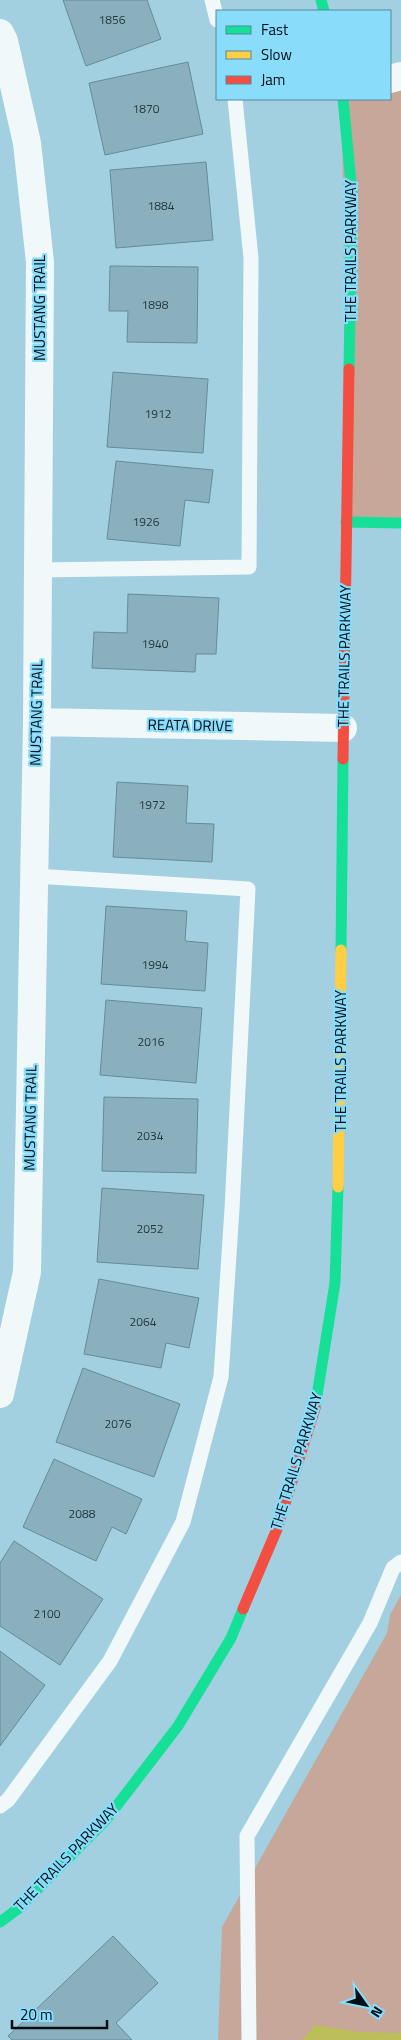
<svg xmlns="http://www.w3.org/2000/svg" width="401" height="2040" viewBox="0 0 401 2040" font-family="'Titillium Web',sans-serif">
<rect width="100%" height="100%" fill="#a3d0e0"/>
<path fill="#c6a799" d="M 401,69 L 401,523 L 346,522 L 342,99 L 390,99 L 390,73 Z
M 401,1595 L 401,2040 L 218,2040 L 222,1927 L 387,1633 L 390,1615 Z"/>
<path fill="#bbbe59" d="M 315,2025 L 361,2032 L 401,2033 L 401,2040 L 302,2040 Z"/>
<path fill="#8bb0bd" stroke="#638c98" d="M 63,0 L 147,0 L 161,39 L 86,66 Z
M 188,62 L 203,134 L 105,155 L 89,83 Z
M 206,162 L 213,240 L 116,248 L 110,170 Z
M 110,266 L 198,267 L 197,343 L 127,342 L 128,311 L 109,311 Z
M 113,372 L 208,379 L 203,453 L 107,447 Z
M 116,461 L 213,470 L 209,503 L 185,500 L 180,546 L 107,539 Z
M 128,594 L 219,598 L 216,654 L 196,654 L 195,672 L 92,668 L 94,632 L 127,633 Z
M 117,782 L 188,786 L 186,823 L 214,824 L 212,862 L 113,857 Z
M 106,906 L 187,911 L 185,941 L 208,943 L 205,991 L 101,984 Z
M 106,1000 L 202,1008 L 196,1083 L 100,1075 Z
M 104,1097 L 198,1099 L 196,1173 L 102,1171 Z
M 102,1188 L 204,1195 L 198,1269 L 97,1262 Z
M 99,1279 L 199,1298 L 189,1348 L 166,1343 L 161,1368 L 84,1354 Z
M 83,1368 L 180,1404 L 154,1477 L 56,1442 Z
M 54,1459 L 142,1499 L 126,1534 L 112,1527 L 96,1561 L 23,1527 Z
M 14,1541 L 103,1599 L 60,1665 L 0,1626 L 0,1563 Z
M 0,1651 L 45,1685 L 0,1746 Z
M 113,1936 L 158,1983 L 116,2023 L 132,2040 L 12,2040 L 8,2036 Z"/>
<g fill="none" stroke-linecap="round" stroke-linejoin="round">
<path stroke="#f1f8fa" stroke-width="15" d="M 212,0 L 217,20
M 38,570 L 249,567 L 251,258 L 235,99
M 0,1806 L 8,1800 L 110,1661 L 183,1522 L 221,1377 L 232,1209 L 248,889 L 34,876
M 249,2040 L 247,1836 L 370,1623 L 393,1568 L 401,1562"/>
<path stroke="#f1f8fa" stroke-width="28" d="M 0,33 L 4,41 L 27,143 L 40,262 L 37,722 L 27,1272 L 0,1394
M 390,79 L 401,76
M 37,722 L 343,728"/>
<path stroke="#16e098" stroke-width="11" d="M 321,0 L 324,11
M 343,99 L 352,193 L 349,369
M 346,522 L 401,523
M 341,950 L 343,759
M 315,1408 L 335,1283 L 338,1187
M 0,1922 L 19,1908 L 105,1821 L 178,1726 L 231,1638 L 243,1609"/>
<path stroke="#ffcf43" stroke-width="11" d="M 338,1187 L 341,950"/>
<path stroke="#f24e42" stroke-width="11" d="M 343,759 L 349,369
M 243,1609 L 277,1529 L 315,1408"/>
</g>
<g text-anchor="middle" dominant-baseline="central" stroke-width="4.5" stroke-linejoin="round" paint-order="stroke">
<g font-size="12" fill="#233740">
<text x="112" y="19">1856</text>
<text x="146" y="108">1870</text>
<text x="161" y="205">1884</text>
<text x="155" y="304">1898</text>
<text x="158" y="413">1912</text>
<text x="146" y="521">1926</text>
<text x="155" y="643">1940</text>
<text x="152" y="804">1972</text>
<text x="155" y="964">1994</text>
<text x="151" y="1041">2016</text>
<text x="150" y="1135">2034</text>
<text x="150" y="1228">2052</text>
<text x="143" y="1321">2064</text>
<text x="118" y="1423">2076</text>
<text x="82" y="1513">2088</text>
<text x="47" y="1613">2100</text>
</g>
<g font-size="15" fill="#000f17" stroke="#89dcfa">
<text transform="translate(350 251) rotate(-90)">THE TRAILS PARKWAY</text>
<text transform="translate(39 308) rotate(-90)">MUSTANG TRAIL</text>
<text transform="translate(344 656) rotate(-89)">THE TRAILS PARKWAY</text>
<text transform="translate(36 713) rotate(-89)">MUSTANG TRAIL</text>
<text transform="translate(190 725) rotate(1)">REATA DRIVE</text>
<text transform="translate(340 1061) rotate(-90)">THE TRAILS PARKWAY</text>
<text transform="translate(30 1118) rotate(-89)">MUSTANG TRAIL</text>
<text transform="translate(296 1461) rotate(-73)">THE TRAILS PARKWAY</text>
<text transform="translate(66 1857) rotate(-46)">THE TRAILS PARKWAY</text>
</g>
</g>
<rect x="216" y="10" width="175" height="90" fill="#89dcfa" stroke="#528a9f"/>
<rect x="226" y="26" width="25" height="8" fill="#16e098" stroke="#528a9f"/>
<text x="261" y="35" font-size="15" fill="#000f17">Fast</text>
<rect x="226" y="51" width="25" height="8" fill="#ffcf43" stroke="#528a9f"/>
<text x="261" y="60" font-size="15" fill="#000f17">Slow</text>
<rect x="226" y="76" width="25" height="8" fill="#f24e42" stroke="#528a9f"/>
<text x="261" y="85" font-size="15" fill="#000f17">Jam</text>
<g transform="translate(366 2005) rotate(123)" stroke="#89dcfa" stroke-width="4" paint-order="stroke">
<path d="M0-4L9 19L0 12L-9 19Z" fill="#000f17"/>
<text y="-8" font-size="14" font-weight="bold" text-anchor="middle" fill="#000f17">N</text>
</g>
<path d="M12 2020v8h95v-8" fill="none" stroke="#000f17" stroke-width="2.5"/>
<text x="20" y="2020" font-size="15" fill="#000f17" stroke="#89dcfa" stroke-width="4" paint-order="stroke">20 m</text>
</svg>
